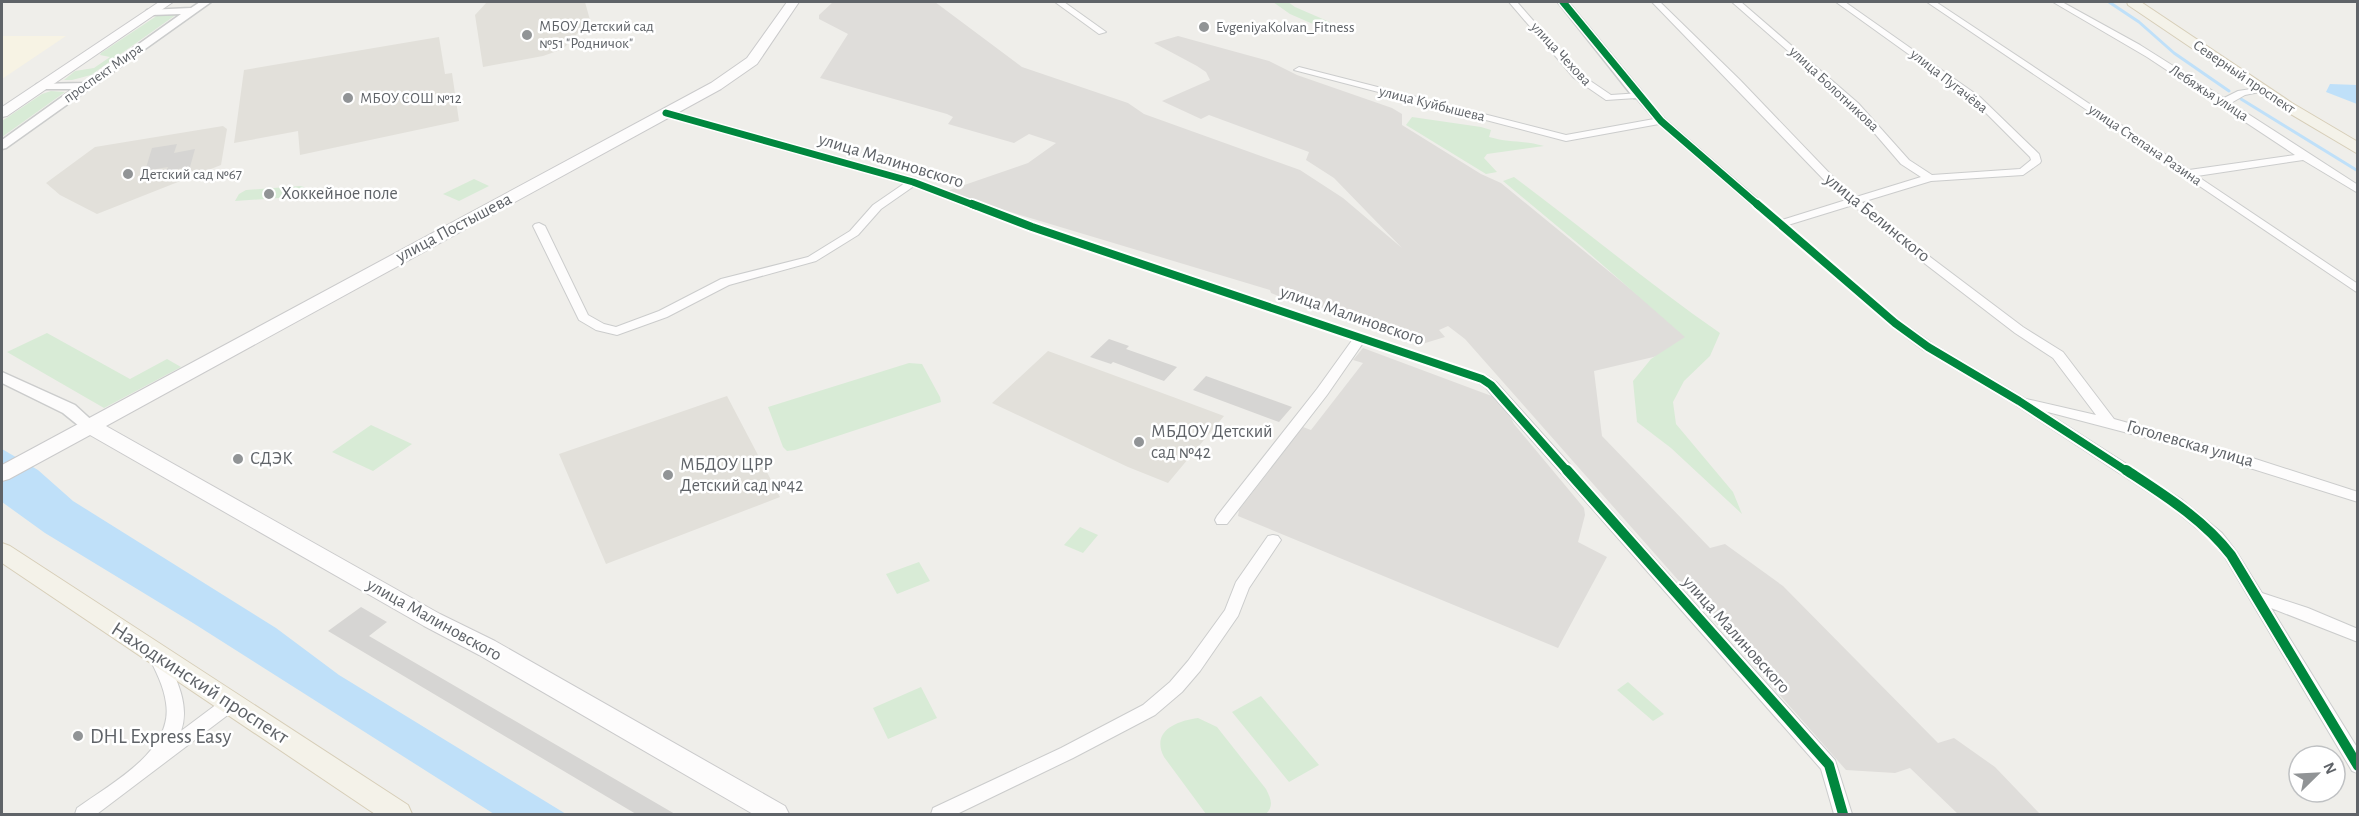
<svg xmlns="http://www.w3.org/2000/svg" width="2359" height="816" viewBox="0 0 2359 816" font-family="'Alegreya Sans',sans-serif">
<rect width="100%" height="100%" fill="#efeeea"/>
<path fill="#f7f3e4" d="M 2,36 L 66,36 L 2,79 Z"/>
<path fill="#dfddda" d="M 833,2 L 935,2 L 1022,67 L 1128,103 L 1144,114 L 1300,170 L 1343,198 L 1402,248 L 1334,178 L 1306,160 L 1309,152 L 1209,115 L 1201,119 L 1162,101 L 1210,80 L 1206,72 L 1197,66 L 1154,43 L 1178,36 L 1269,61 L 1297,75 L 1392,108 L 1402,114 L 1402,125 L 1481,174 L 1501,183 L 1700,346 L 1594,371 L 1602,436 L 1710,548 L 1725,544 L 1783,586 L 1938,743 L 1954,738 L 1995,767 L 2040,814 L 1958,814 L 1910,768 L 1895,773 L 1846,770 L 1465,339 L 1448,326 L 1439,330 L 1445,337 L 1422,344 L 1416,339 L 1281,297 L 1271,293 L 1270,290 L 944,192 L 1028,163 L 1056,143 L 1029,134 L 1014,143 L 948,124 L 953,117 L 947,114 L 820,78 L 848,34 L 819,19 L 819,15 Z
M 1363,348 L 1497,398 L 1504,404 L 1514,424 L 1584,508 L 1585,515 L 1578,542 L 1607,557 L 1558,648 L 1238,516 L 1239,510 L 1303,427 L 1311,430 L 1363,363 L 1353,360 Z"/>
<path fill="#e2e0da" d="M 487,2 L 585,2 L 590,20 L 563,49 L 543,56 L 483,67 L 475,15 Z
M 439,37 L 445,74 L 452,73 L 459,121 L 300,155 L 298,131 L 234,143 L 244,70 Z
M 223,126 L 227,129 L 221,165 L 97,214 L 60,195 L 46,183 L 95,147 Z
M 1048,351 L 1173,397 L 1224,416 L 1168,483 L 1128,467 L 992,403 Z
M 727,396 L 780,497 L 606,564 L 559,454 Z"/>
<path fill="#d8ebd6" d="M 1273,2 L 1288,2 L 1295,7 L 1332,23 L 1329,31 L 1290,14 Z
M 161,13 L 177,14 L 91,75 L 72,80 L 64,80 L 75,71 L 94,68 L 110,57 L 100,55 L 101,53 Z
M 51,91 L 65,92 L 2,137 L 2,121 L 42,94 Z
M 1412,117 L 1481,127 L 1491,130 L 1489,137 C 1510,143 1523,140 1544,146 L 1487,154 L 1484,158 L 1497,172 L 1486,174 L 1406,125 Z
M 1514,177 C 1583,228 1649,284 1720,333 L 1710,356 L 1684,381 L 1673,402 L 1676,424 L 1733,492 L 1742,514 L 1671,448 L 1637,422 L 1633,381 L 1651,359 L 1685,337 L 1581,246 L 1503,181 Z
M 474,179 L 489,186 L 459,201 L 443,194 Z
M 300,186 L 304,187 L 299,194 L 293,197 L 235,201 L 239,194 L 246,190 Z
M 47,333 L 130,379 L 167,359 L 181,367 L 104,408 L 7,352 Z
M 909,363 L 922,364 L 940,397 L 941,402 L 795,450 L 787,451 L 783,447 L 768,407 Z
M 371,425 L 412,444 L 373,471 L 332,452 Z
M 1080,527 L 1098,535 L 1083,553 L 1064,545 Z
M 919,562 L 930,581 L 897,594 L 886,574 Z
M 1628,682 L 1664,714 L 1653,721 L 1617,690 Z
M 921,687 L 937,718 L 888,739 L 873,708 Z
M 1261,696 L 1319,765 L 1289,782 L 1232,712 Z
M 1198,718 L 1217,727 L 1266,789 C 1271,799 1274,806 1266,814 L 1206,814 L 1164,757 C 1151,732 1175,721 1198,718 Z"/>
<path fill="#bfe0f9" d="M 2330,84 L 2357,85 L 2357,104 L 2326,92 Z
M 2,449 L 38,470 L 73,501 L 276,628 L 339,675 L 566,814 L 494,814 L 193,623 L 45,533 L 2,502 Z"/>
<g fill="none" stroke-linecap="round" stroke-linejoin="round">
<path stroke="#bfe0f9" stroke-width="3" d="M 2109,2 L 2139,22 L 2174,53 L 2229,91
M 2241,99 L 2358,171"/>
</g>
<path fill="#d6d5d3" d="M 177,144 L 174,153 L 195,149 L 190,167 L 166,171 L 168,167 L 145,171 L 152,148 Z
M 1109,339 L 1129,346 L 1126,349 L 1177,367 L 1164,381 L 1113,362 L 1111,364 L 1090,357 Z
M 1206,376 L 1292,407 L 1279,422 L 1193,390 Z
M 361,607 L 387,622 L 369,636 L 675,814 L 636,814 L 328,631 Z"/>
<g fill="none" stroke-linecap="round" stroke-linejoin="round">
<defs>
<path id="minor" d="M 1055,2 L 1064,2 L 1106,32 L 1099,34 Z
M 1509,2 L 1517,2 L 1580,74 L 1611,95 L 1641,93 L 1665,119 L 1782,220 L 1846,200 L 1828,184 L 1652,2 L 1660,2 L 1740,80 L 1836,180 L 1856,197 L 1921,177 L 1901,164 L 1852,107 L 1732,2 L 1741,2 L 1858,103 L 1909,160 L 1932,175 L 2020,169 L 2031,160 L 2030,157 L 1974,101 L 1836,2 L 1845,2 L 1980,97 L 2039,154 L 2041,161 L 2040,163 L 2023,175 L 1931,181 L 1862,202 L 1897,232 L 2023,327 L 2063,352 L 2114,419 L 2240,454 L 2358,492 L 2358,502 L 2189,449 L 2044,411 L 2181,499 L 2222,533 L 2236,551 L 2262,593 L 2308,608 L 2358,629 L 2358,642 L 2271,608 L 2358,749 L 2358,773 L 2352,771 L 2226,559 L 2212,541 L 2171,507 L 2014,404 L 1923,350 L 1891,326 L 1659,124 L 1566,141 L 1294,70 L 1299,67 L 1566,135 L 1654,119 L 1636,98 L 1606,100 L 1574,78 ZM 1853,205 L 1889,236 L 2015,333 L 2053,358 L 2096,415 L 2026,399 L 1933,344 L 1899,320 L 1788,225 Z
M 1927,2 L 1936,2 L 2189,170 L 2295,155 L 2147,57 L 2053,2 L 2062,2 L 2140,45 L 2224,98 L 2238,91 L 2264,87 L 2264,91 L 2245,95 L 2231,103 L 2358,185 L 2358,193 L 2303,160 L 2197,176 L 2358,284 L 2358,293 Z
M 666,110 L 917,180 L 1036,225 L 1487,376 L 1496,382 L 1835,760 L 1852,814 L 1834,814 L 1821,769 L 1486,388 L 1477,382 L 1363,343 L 1327,395 L 1227,524 L 1217,524 L 1215,520 L 1217,516 L 1317,389 L 1353,339 L 1028,229 L 914,186 L 881,209 L 858,235 L 816,261 L 729,285 L 667,317 L 617,335 L 596,330 L 579,320 L 533,226 L 535,224 L 539,223 L 545,226 L 588,315 L 604,324 L 616,327 L 659,311 L 721,279 L 808,257 L 850,231 L 873,205 L 905,183 L 663,115 L 663,111 Z
M 1273,535 L 1278,536 L 1281,540 L 1249,588 L 1238,616 L 1200,671 L 1182,692 L 1155,715 L 1073,758 L 957,814 L 931,814 L 933,808 L 1061,748 L 1143,705 L 1170,682 L 1188,661 L 1225,610 L 1236,582 L 1268,536 Z
M 156,648 L 162,650 C 174,674 191,703 181,731 L 225,698 L 231,696 L 237,698 L 240,703 L 237,708 L 97,814 L 75,814 L 77,808 C 110,784 174,751 166,703 C 164,686 155,670 148,655 L 150,650 Z"/>
<path id="tertiary" d="M 200,2 L 211,2 L 6,148 L 2,149 L 2,140 L 73,89 L 41,89 L 35,86 L 37,84 L 84,83 L 181,14 L 151,15 L 146,12 L 147,10 L 191,8 Z
M 1558,2 L 1568,2 L 1642,92 L 1642,98 L 1634,98 Z
M 2,372 L 75,405 L 98,426 L 96,430 L 84,430 L 63,413 L 2,383 Z"/>
<path id="secondary" d="M 159,2 L 173,2 L 7,116 L 2,117 L 2,107 Z
M 787,2 L 799,2 L 757,64 L 721,89 L 106,426 L 440,614 L 495,641 L 785,806 L 789,814 L 753,814 L 479,655 L 424,626 L 90,435 L 9,479 L 2,481 L 2,465 L 711,83 L 747,58 Z"/>
<path id="primary" d="M 2127,2 L 2141,2 L 2292,103 L 2358,142 L 2358,154 L 2282,109 L 2128,5 Z
M 2,543 L 10,546 L 408,805 L 412,814 L 375,814 L 2,563 Z"/>
</defs>
<use href="#minor" stroke="#cbcccc" stroke-width="2"/>
<use href="#tertiary" stroke="#cbcccc" stroke-width="3"/>
<use href="#secondary" stroke="#cacacb" stroke-width="2"/>
<use href="#primary" stroke="#d7ceb8" stroke-width="2"/>
<use href="#minor" fill="#fdfcfc" fill-rule="evenodd"/>
<use href="#tertiary" fill="#fdfcfc" fill-rule="evenodd"/>
<use href="#secondary" fill="#fdfcfc" fill-rule="evenodd"/>
<use href="#primary" fill="#f4f2e9" fill-rule="evenodd"/>
<defs>
<path id="cycleway-far2" d="M 1563,2 L 1661,121 L 1759,206
M 666,113 L 913,182 L 976,206"/>
<path id="cycleway-far1" d="M 972,204 L 1032,227 L 1482,379 L 1491,385 L 1568,472
M 1757,204 L 1895,323 L 1928,347 L 2019,401 L 2128,472"/>
<path id="cycleway" d="M 1567,470 L 1829,765 L 1843,814
M 2126,470 C 2164,495 2203,519 2231,555 L 2358,766"/>
</defs>
<use href="#cycleway-far2" stroke="#fff" stroke-width="10"/>
<use href="#cycleway-far1" stroke="#fff" stroke-width="12"/>
<use href="#cycleway" stroke="#fff" stroke-width="14"/>
<use href="#cycleway-far2" stroke="#00873e" stroke-width="7"/>
<use href="#cycleway-far1" stroke="#00873e" stroke-width="8"/>
<use href="#cycleway" stroke="#00873e" stroke-width="10"/>
</g>
<g fill="#919496" stroke="#fff" stroke-width="2">
<circle cx="1204" cy="27" r="6"/>
<circle cx="527" cy="35" r="6"/>
<circle cx="348" cy="98" r="6"/>
<circle cx="128" cy="174" r="6"/>
<circle cx="269" cy="194" r="6"/>
<circle cx="1139" cy="442" r="6"/>
<circle cx="238" cy="459" r="6"/>
<circle cx="668" cy="475" r="6"/>
<circle cx="78" cy="736" r="6"/>
</g>
<g text-anchor="middle" dominant-baseline="central" stroke-width="5" stroke-linejoin="round" paint-order="stroke">
<g font-size="15" fill="#5f6368" stroke="#fff" text-anchor="start">
<text x="539" y="26">МБОУ Детский сад<tspan x="539" dy="17">№51 "Родничок"</tspan></text>
<text x="1216" y="27">EvgeniyaKolvan_Fitness</text>
<text x="360" y="98">МБОУ СОШ №12</text>
<text x="140" y="174">Детский сад №67</text>
</g>
<g font-size="15" fill="#5f6368" stroke="#fff">
<text transform="translate(1561 54) rotate(47)">улица Чехова</text>
<text transform="translate(103 73) rotate(-35)">проспект Мира</text>
<text transform="translate(2244 77) rotate(34)">Северный проспект</text>
<text transform="translate(1949 81) rotate(38)">улица Пугачёва</text>
<text transform="translate(1834 89) rotate(43)">улица Болотникова</text>
<text transform="translate(2209 93) rotate(33)">Лебяжья улица</text>
<text transform="translate(1432 104) rotate(14)">улица Куйбышева</text>
<text transform="translate(2145 145) rotate(34)">улица Степана Разина</text>
</g>
<g font-size="18" fill="#5f6368" stroke="#fff">
<text transform="translate(891 161) rotate(17)">улица Малиновского</text>
<text transform="translate(1877 218) rotate(39)">улица Белинского</text>
<text transform="translate(454 228) rotate(-28)">улица Постышева</text>
<text transform="translate(1352 316) rotate(19)">улица Малиновского</text>
<text transform="translate(2190 444) rotate(16)">Гоголевская улица</text>
<text transform="translate(434 620) rotate(29)">улица Малиновского</text>
<text transform="translate(1736 635) rotate(48)">улица Малиновского</text>
</g>
<g font-size="18" fill="#5f6368" stroke="#fff" text-anchor="start">
<text x="281" y="194">Хоккейное поле</text>
<text x="1151" y="432">МБДОУ Детский<tspan x="1151" dy="21">сад №42</tspan></text>
<text x="250" y="459">СДЭК</text>
<text x="680" y="465">МБДОУ ЦРР<tspan x="680" dy="21">Детский сад №42</tspan></text>
</g>
<g font-size="21" fill="#5f6368" stroke="#fff">
<text transform="translate(200 683) rotate(33)">Находкинский проспект</text>
</g>
<g font-size="21" fill="#5f6368" stroke="#fff" text-anchor="start">
<text x="90" y="736">DHL Express Easy</text>
</g>
</g>
<rect width="2359" height="816" fill="none" stroke="#5f6368" stroke-width="6"/>
<g transform="translate(2317 774) rotate(66)"><circle r="28" fill="#ffffff" stroke="#bfc1c3" stroke-width="1.5"/>
<path d="M0-4.5L10 22L0 15L-10 22Z" fill="#919496"/>
<text y="-9" font-size="16" font-weight="bold" text-anchor="middle" fill="#5f6368">N</text>
</g>
</svg>
